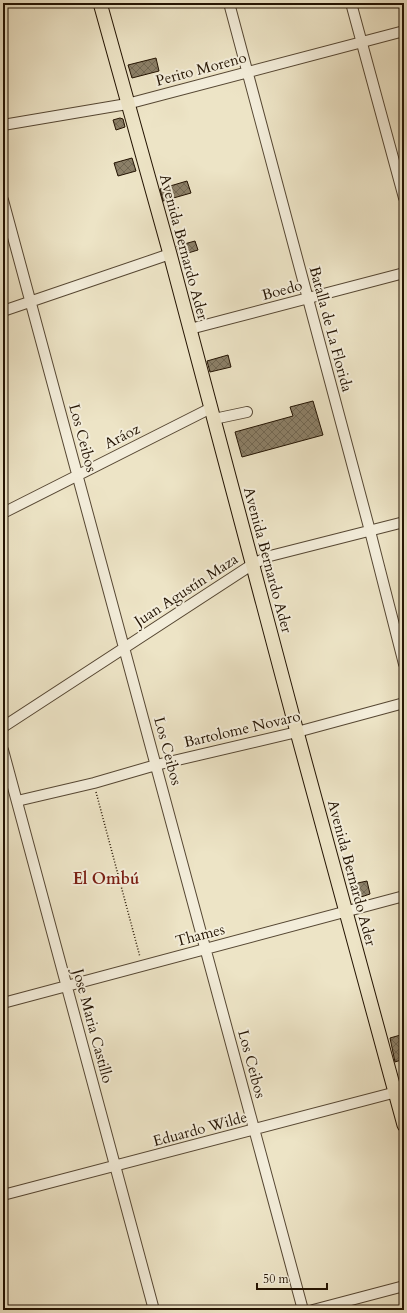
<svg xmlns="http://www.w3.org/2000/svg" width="407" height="1313" viewBox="0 0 407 1313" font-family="Cardo,serif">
<defs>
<pattern id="building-cross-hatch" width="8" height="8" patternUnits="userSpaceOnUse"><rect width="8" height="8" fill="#8c8068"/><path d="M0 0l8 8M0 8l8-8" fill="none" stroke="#726853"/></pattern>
</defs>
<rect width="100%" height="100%" fill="#ede4c6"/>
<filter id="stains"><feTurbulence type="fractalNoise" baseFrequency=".005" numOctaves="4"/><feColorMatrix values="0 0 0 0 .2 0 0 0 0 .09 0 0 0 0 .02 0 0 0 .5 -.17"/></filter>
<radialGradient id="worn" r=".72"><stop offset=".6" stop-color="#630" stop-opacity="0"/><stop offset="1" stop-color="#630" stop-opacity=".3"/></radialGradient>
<path fill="url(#building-cross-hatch)" stroke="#231302" d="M 156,58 L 159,71 L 132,78 L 128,65 Z
M 120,118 L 123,119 L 125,127 L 116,130 L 113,120 Z
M 132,158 L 136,171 L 118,176 L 114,163 Z
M 187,181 L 191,193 L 163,201 L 160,189 Z
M 195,241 L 198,250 L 188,253 L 189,257 L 181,259 L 177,246 Z
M 228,355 L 231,367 L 210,372 L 207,361 Z
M 313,401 L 323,435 L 242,457 L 235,432 L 293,416 L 290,407 Z
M 367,881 L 370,894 L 361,897 L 355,893 L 353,884 Z
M 404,1034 L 404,1059 L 395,1062 L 390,1038 Z"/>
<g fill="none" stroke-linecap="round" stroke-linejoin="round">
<defs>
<path id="minor" d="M 229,3 L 370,531 L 404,664
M 351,3 L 404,198
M 3,125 L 127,104 L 404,31
M 3,200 L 303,1310
M 3,311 L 170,254
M 190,329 L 404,273
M 214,419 L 247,412
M 3,513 L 211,408
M 3,727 L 253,564 L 270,556 L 404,522
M 3,750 L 154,1310
M 17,801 L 94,783 L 156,765 L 297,732 L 404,703
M 3,1003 L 404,896
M 3,1195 L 404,1090
M 313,1310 L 404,1286"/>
<path id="major" d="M 100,3 L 170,254 L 297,732 L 404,1125"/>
</defs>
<use href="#minor" stroke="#564733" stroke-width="12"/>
<use href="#major" stroke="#231302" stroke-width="15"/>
<path stroke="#231302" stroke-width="1.5" stroke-dasharray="1 2" stroke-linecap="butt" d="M 96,792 L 140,957"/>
<use href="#minor" stroke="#f3edda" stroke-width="10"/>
<use href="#major" stroke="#ede4c6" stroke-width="13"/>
</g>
<g text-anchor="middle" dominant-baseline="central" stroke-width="4" stroke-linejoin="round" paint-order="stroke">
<g font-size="15" fill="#231302" stroke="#f3edda">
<text transform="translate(201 69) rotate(-15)">Perito Moreno</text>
<text transform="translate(184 247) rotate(75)">Avenida Bernardo Ader</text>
<text transform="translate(282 290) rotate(-15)">Boedo</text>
<text transform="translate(331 329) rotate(75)">Batalla de La Florida</text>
<text transform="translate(122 436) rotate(-27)">Aráoz</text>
<text transform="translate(83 438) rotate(75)">Los Ceibos</text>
<text transform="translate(268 560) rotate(75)">Avenida Bernardo Ader</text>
<text transform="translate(186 590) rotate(-33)">Juan Agustín Maza</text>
<text transform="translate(242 729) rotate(-13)">Bartolome Novaro</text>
<text transform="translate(168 751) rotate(75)">Los Ceibos</text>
<text transform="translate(352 873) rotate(75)">Avenida Bernardo Ader</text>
<text transform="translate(200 935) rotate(-15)">Thames</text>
<text transform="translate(93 1026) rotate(75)">Jose Maria Castillo</text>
<text transform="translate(252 1064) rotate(75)">Los Ceibos</text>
<text transform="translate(200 1129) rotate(-15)">Eduardo Wilde</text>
</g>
<g font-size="16" font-weight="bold" fill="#7a1f14" stroke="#f3edda">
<text x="106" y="879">El Ombú</text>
</g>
</g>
<rect width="407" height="1313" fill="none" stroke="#ede4c6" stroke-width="16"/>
<rect x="4" y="4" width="399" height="1305" fill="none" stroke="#231302" stroke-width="2"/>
<rect x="8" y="8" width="391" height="1297" fill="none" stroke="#231302"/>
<path d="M257 1283v6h70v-6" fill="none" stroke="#231302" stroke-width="2"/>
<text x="263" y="1283" font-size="12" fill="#231302" stroke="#f3edda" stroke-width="3" paint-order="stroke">50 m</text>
<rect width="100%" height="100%" filter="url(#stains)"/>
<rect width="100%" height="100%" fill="url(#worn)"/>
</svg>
